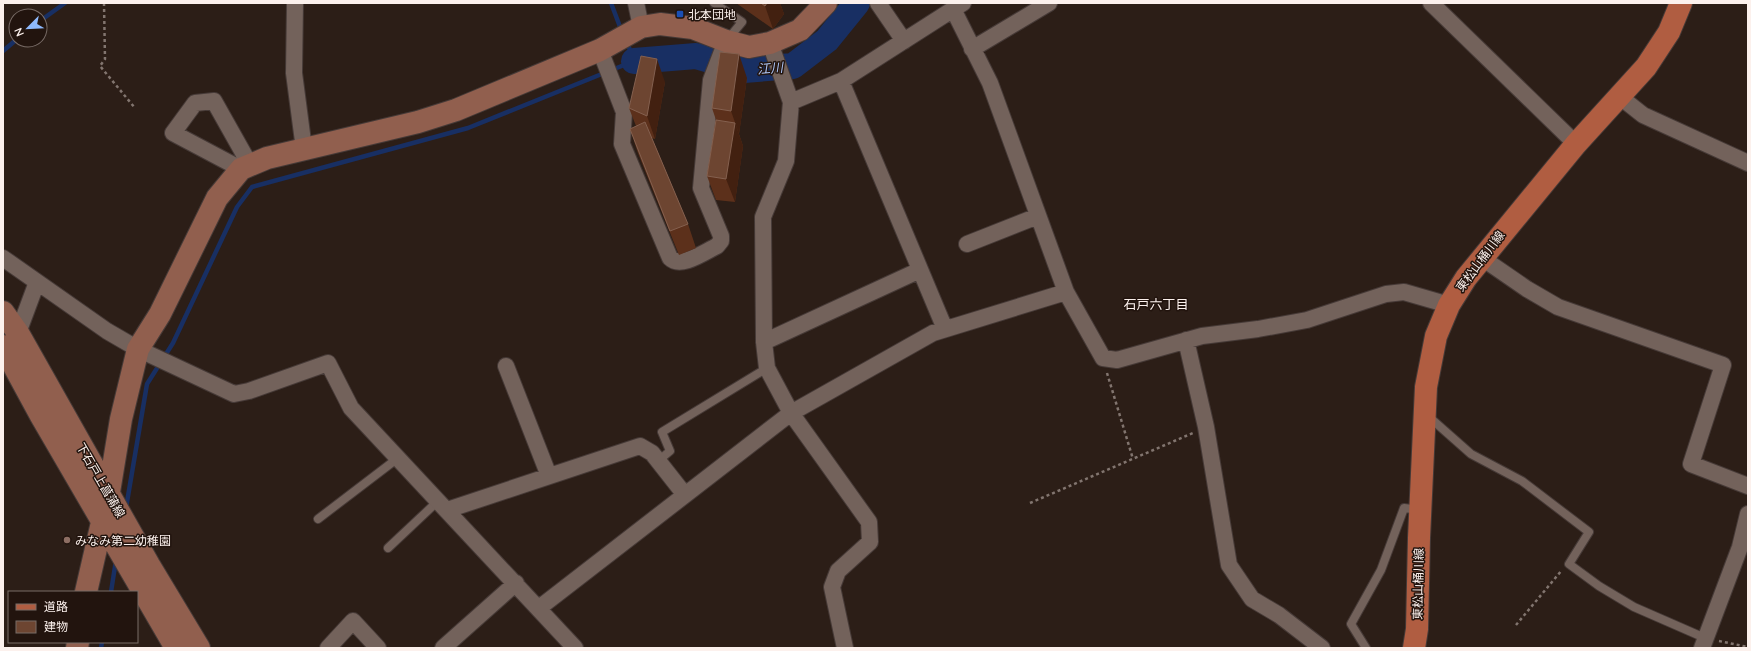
<svg xmlns="http://www.w3.org/2000/svg" width="1751" height="651" viewBox="0 0 1751 651" font-family="Quicksand,'Noto Sans JP',sans-serif">
<rect width="100%" height="100%" fill="#2c1e17"/>
<g fill="none" stroke-linecap="round" stroke-linejoin="round">
<path stroke="#182f63" stroke-width="4.5" d="M 611,3 L 622,32
M 40,21 L 65,3
M 3,51 L 16,40
M 126,508 L 147,384 L 173,343 L 237,207 L 252,187 L 468,128 L 634,61 L 627,42
M 111,592 L 116,560
M 101,648 L 102,642"/>
<path stroke="#182f63" stroke-width="26" d="M 634,61 L 696,56 L 744,70 L 793,66 L 827,40 L 857,3"/>
<defs>
<path id="lane" d="M 714,3 L 742,22 L 728,39
M 1428,416 L 1471,454 L 1522,481 L 1589,532 L 1569,564 L 1599,586 L 1634,607 L 1705,638
M 658,461 L 670,451 L 662,432 L 767,368
M 318,519 L 398,458
M 388,548 L 438,501
M 1366,648 L 1351,624 L 1381,570 L 1404,508 L 1420,510"/>
<path id="street" d="M 295,3 L 294,73 L 304,149
M 636,3 L 641,27
M 878,3 L 904,41
M 1431,3 L 1576,144
M 953,9 L 990,83 L 1066,292 L 1103,358 L 1117,360 L 1202,336 L 1258,329 L 1307,320 L 1386,294 L 1404,292 L 1449,305
M 770,43 L 791,102 L 786,161 L 763,217 L 764,342 L 767,368 L 791,413 L 869,522 L 870,542 L 838,571 L 832,587 L 845,648
M 972,49 L 1049,3
M 600,50 L 624,112 L 622,144 L 670,258 C 681,269 704,252 717,246 L 721,241 L 721,236 L 701,188 L 711,80 L 726,41
M 841,81 L 945,329
M 1619,96 L 1643,115 L 1748,163
M 791,102 L 841,81 L 963,3
M 241,169 L 173,133 L 195,103 L 214,101 L 250,165
M 967,244 L 1038,216
M 3,258 L 107,331 L 138,349 L 234,394 L 249,391 L 328,363 L 351,408 L 575,648
M 1482,258 L 1527,289 L 1558,307 L 1723,365 L 1691,464 L 1748,486
M 18,333 L 37,282
M 1186,340 L 1206,427 L 1229,565 L 1252,599 L 1279,615 L 1322,648
M 764,342 L 920,270
M 506,366 L 549,476
M 447,510 L 640,446 L 652,453 L 685,495
M 539,608 L 791,413 L 933,333 L 1066,292
M 328,648 L 353,621 L 378,648
M 443,648 L 516,583
M 1702,648 L 1740,547 L 1748,514"/>
<path id="secondary" d="M 3,312 L 18,333 L 149,565 L 199,648
M 3,346 L 41,416 L 176,648
M 86,592 L 109,492 L 121,419 L 138,349 L 160,314 L 217,198 L 241,169 L 267,158 L 418,122 L 456,110 L 600,50 L 641,27 L 660,24 L 693,28 L 726,41 L 749,47 L 770,43 L 800,30 L 826,3
M 77,648 L 78,642"/>
<path id="primary" d="M 1414,648 L 1417,629 L 1419,538 L 1426,387 L 1436,336 L 1449,305 L 1466,278 L 1576,144 L 1646,67 L 1669,32 L 1681,3"/>
</defs>
<use href="#lane" stroke="#463a37" stroke-width="10"/>
<use href="#street" stroke="#463a37" stroke-width="18"/>
<use href="#secondary" stroke="#463a37" stroke-width="24"/>
<use href="#primary" stroke="#463a37" stroke-width="24"/>
<path stroke="#82756f" stroke-width="2.5" stroke-dasharray="3 3" stroke-linecap="butt" d="M 104,3 L 105,59 L 100,66 L 135,108
M 1107,373 L 1133,459
M 1030,503 L 1193,433
M 1516,625 L 1562,570
M 1719,641 L 1748,647"/>
<use href="#lane" stroke="#73625b" stroke-width="8"/>
<use href="#street" stroke="#73625b" stroke-width="16"/>
<use href="#secondary" stroke="#915f4e" stroke-width="22"/>
<use href="#primary" stroke="#b05d41" stroke-width="22"/>
</g>
<path fill="#5c301b" d="M 736,3 L 780,3 L 784,14 L 773,29 Z
M 747,78 L 739,134 L 743,146 L 735,202 L 716,200 L 707,176 L 716,120 L 712,108 Z
M 665,82 L 655,139 L 652,138 L 688,224 L 696,248 L 679,255 L 638,153 L 630,129 L 636,126 L 629,108 Z"/>
<path fill="#422010" d="M 767,3 L 780,3 L 784,14 L 773,29 L 765,6 Z
M 739,54 L 747,78 L 739,134 L 731,111 Z
M 657,59 L 665,82 L 655,139 L 647,116 Z
M 735,123 L 743,146 L 735,202 L 726,179 Z"/>
<path fill="#6d4531" stroke="#84604f" d="M 761,3 L 767,3 L 765,6 Z
M 720,52 L 739,54 L 731,111 L 712,108 Z
M 641,56 L 657,59 L 647,116 L 629,108 Z
M 716,120 L 735,123 L 726,179 L 707,176 Z
M 645,122 L 688,224 L 670,231 L 630,129 Z"/>
<rect fill="#1a4fb4" stroke="#22140e" stroke-width="1.5" x="676" y="10" width="8" height="8" rx="2"/>
<circle fill="#8d6e63" stroke="#22140e" stroke-width="1.5" cx="67" cy="540" r="4"/>
<g text-anchor="middle" dominant-baseline="central" stroke-width="3" stroke-linejoin="round" paint-order="stroke">
<g font-size="12" fill="#fcf1ed" stroke="#22140e" text-anchor="start">
<text x="688" y="14">北本団地</text>
<text x="75" y="540">みなみ第二幼稚園</text>
</g>
<g font-size="12" fill="#fcf1ed" stroke="#22140e">
<text transform="translate(1480 261) rotate(-53)">東松山桶川線</text>
<text transform="translate(101 480) rotate(60)">下石戸上菖蒲線</text>
<text transform="translate(1418 584) rotate(-89)">東松山桶川線</text>
</g>
<g font-size="13" font-style="italic" fill="#adc6f8" stroke="#22140e">
<text transform="translate(770 68) rotate(-5)">江川</text>
</g>
<g font-size="13" fill="#fcf1ed" stroke="#22140e">
<text x="1156" y="304">石戸六丁目</text>
</g>
</g>
<rect width="1751" height="651" fill="none" stroke="#fcf1ed" stroke-width="8"/>
<rect x="8" y="591" width="130" height="52" fill="#22140e" stroke="#796c67"/>
<rect x="16" y="604" width="20" height="6" fill="#b05d41" stroke="#796c67"/>
<text x="44" y="611" font-size="12" fill="#fcf1ed">道路</text>
<rect x="16" y="621" width="20" height="12" fill="#6d4531" stroke="#796c67"/>
<text x="44" y="631" font-size="12" fill="#fcf1ed">建物</text>
<g transform="translate(28 28) rotate(246)"><circle r="19" fill="#22140e" stroke="#796c67"/>
<path d="M0-3L7 15L0 10L-7 15Z" fill="#8eb9fc"/>
<text y="-6" font-size="11" font-weight="bold" text-anchor="middle" fill="#fcf1ed">N</text>
</g>
</svg>
